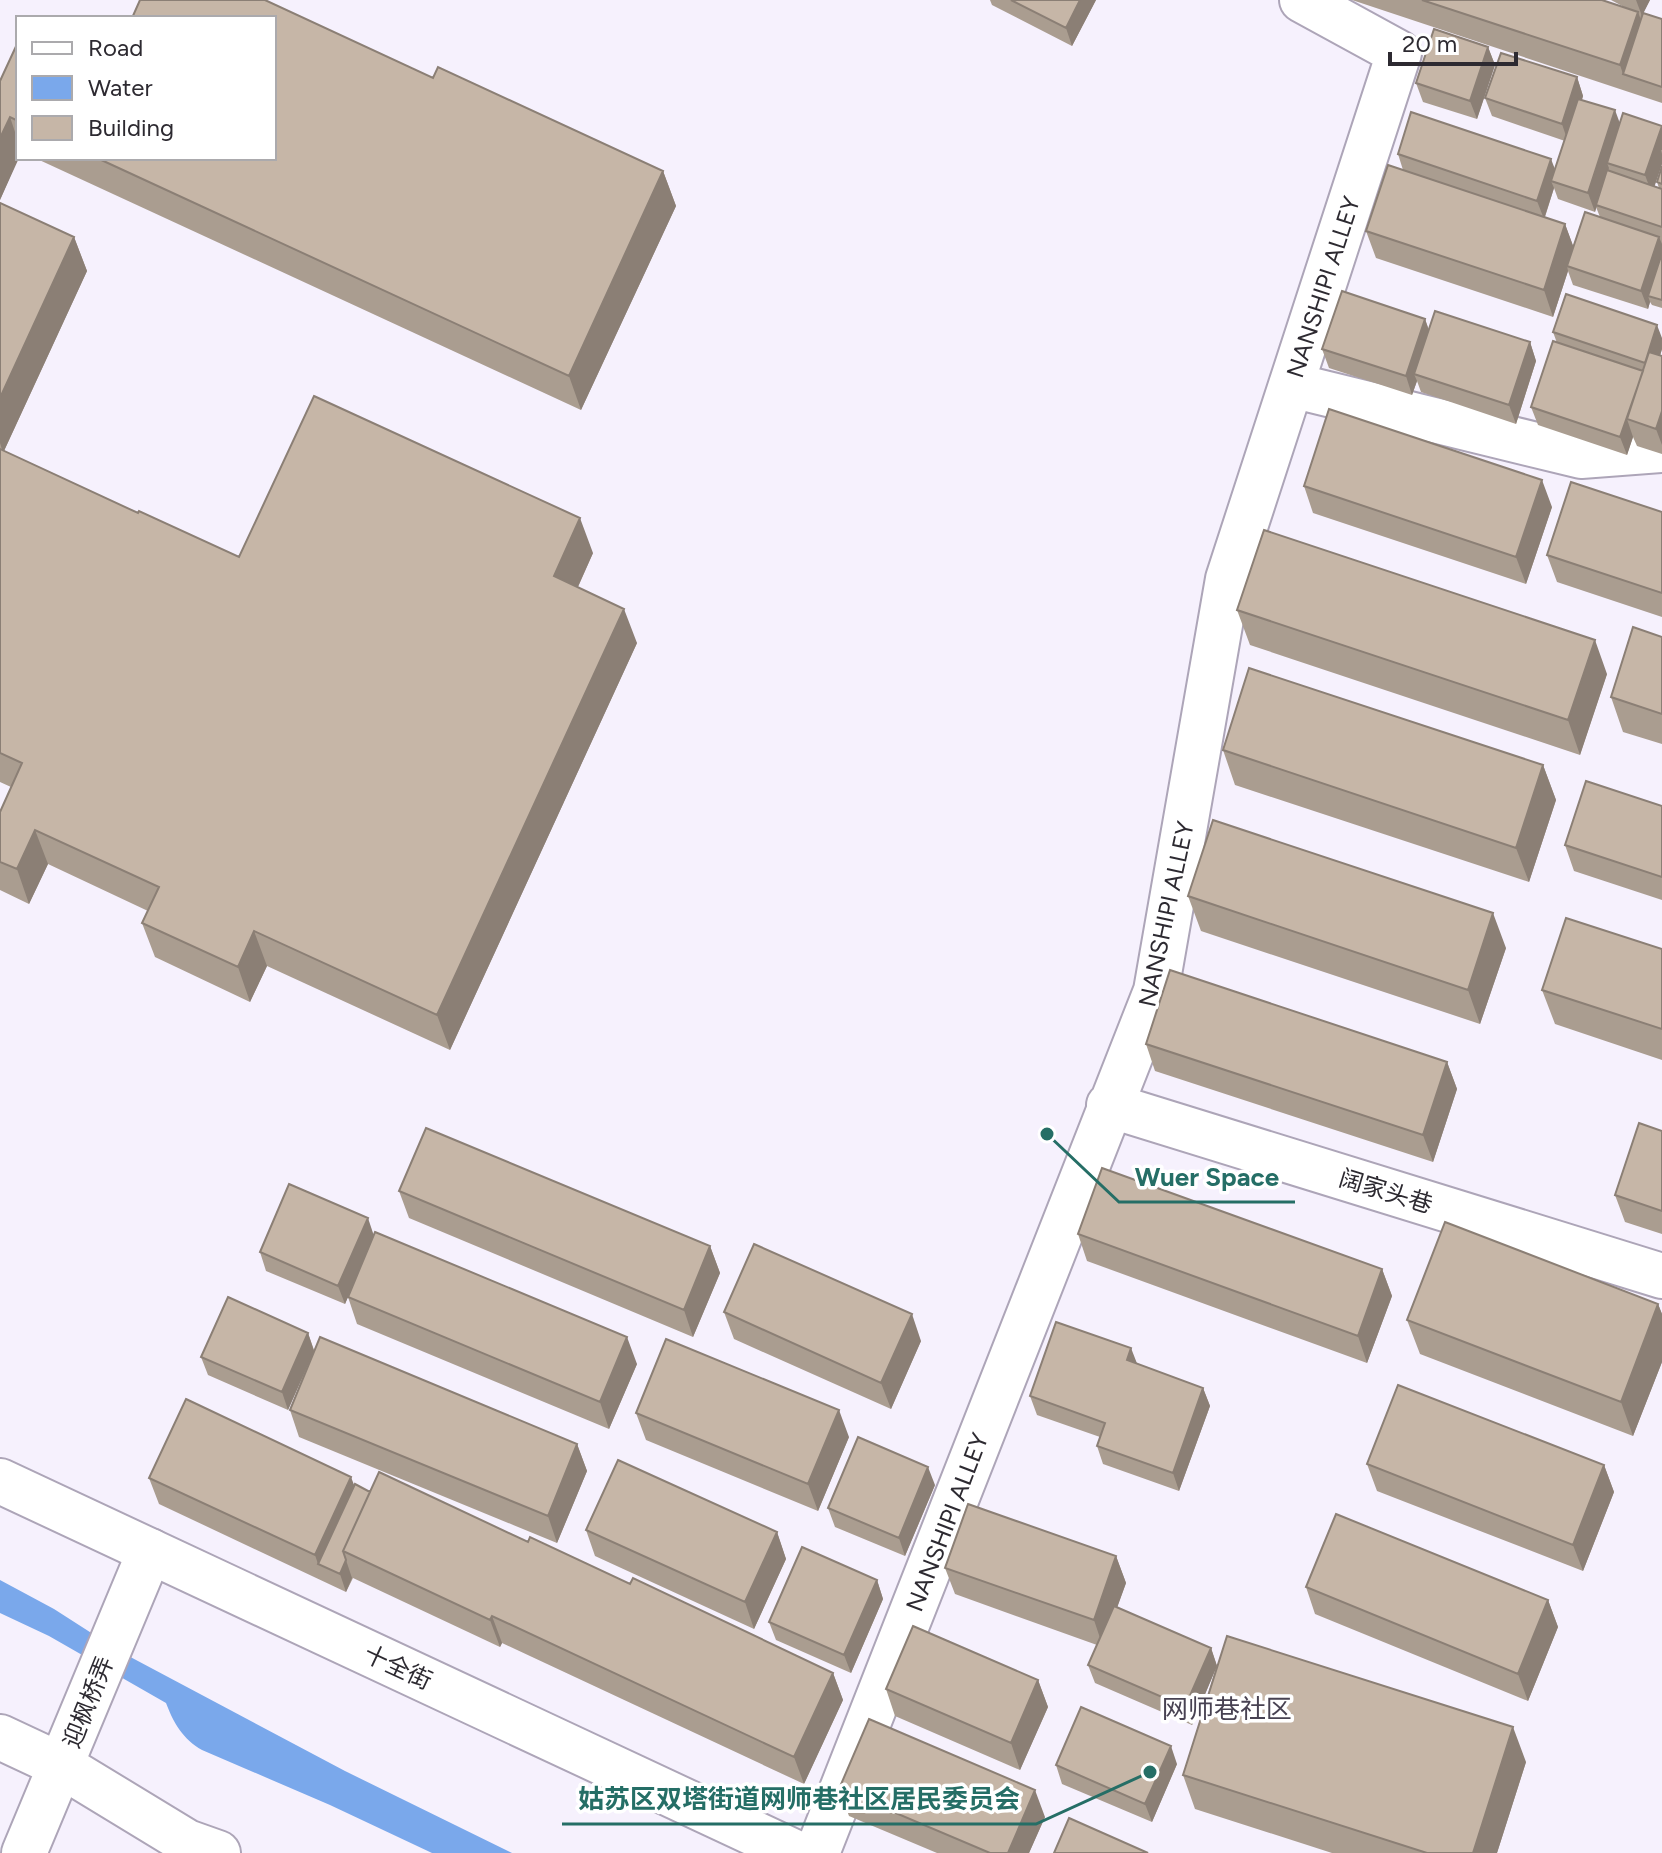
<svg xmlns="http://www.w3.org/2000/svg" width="1662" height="1853" viewBox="0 0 1662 1853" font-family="Figtree,'Noto Sans SC',sans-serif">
<rect width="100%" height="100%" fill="#f6f1fd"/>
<path fill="#7aa8eb" d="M 0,1580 L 54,1609 L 121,1652 L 345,1771 L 512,1853 L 432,1853 L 330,1805 L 202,1750 C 183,1739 174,1724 166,1703 L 49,1636 L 0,1613 Z"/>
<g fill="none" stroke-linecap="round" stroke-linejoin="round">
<defs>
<path id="minor" d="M 1291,385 L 1581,456 L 1662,450
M 1109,1105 L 1662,1276
M 0,1737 L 62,1766 L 187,1842 L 218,1853
M 24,1853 L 150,1551
M 817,1853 L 1156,991 L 1228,579 L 1399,53 L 1302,0"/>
<path id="major" d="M 0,1481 L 796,1853"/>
</defs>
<use href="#minor" stroke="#ada5b8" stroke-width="48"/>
<use href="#major" stroke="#ada5b8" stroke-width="48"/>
<use href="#minor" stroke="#fff" stroke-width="44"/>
<use href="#major" stroke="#fff" stroke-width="44"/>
</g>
<path fill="#aa9d90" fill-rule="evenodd" d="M 990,0 L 1096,0 L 1072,46 L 992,5 Z
M 1352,0 L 1602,0 L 1626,8 L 1611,0 L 1650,0 L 1643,13 L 1662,19 L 1662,103 Z
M 18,42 L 18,158 L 0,200 Z
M 1488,47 L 1495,65 L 1477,119 L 1423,102 L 1416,83 Z
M 1577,77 L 1583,96 L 1582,100 L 1620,123 L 1662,126 L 1662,164 L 1654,186 L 1659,188 L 1657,182 L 1662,166 L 1662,308 L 1652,305 L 1650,302 L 1648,309 L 1573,285 L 1568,271 L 1553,317 L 1376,258 L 1366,231 L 1403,170 L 1398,154 L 1555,170 L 1565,141 L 1492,116 L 1485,98 ZM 1554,188 L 1558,199 L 1595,212 L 1596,207 L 1600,217 L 1573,246 L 1565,224 L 1545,217 Z
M 433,78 L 663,171 L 676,206 L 581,410 L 35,158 L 274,158 Z
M 0,203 L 74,237 L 87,271 L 4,451 L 138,513 L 239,557 L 593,553 L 578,587 L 637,643 L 450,1050 L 267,966 L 250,1002 L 155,957 L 142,923 L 148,911 L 48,864 L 29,904 L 0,890 L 0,812 L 11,787 L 0,782 L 0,783 Z
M 1425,319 L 1429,330 L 1530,342 L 1536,361 L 1516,424 L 1421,392 L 1417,381 L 1412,395 L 1329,368 L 1322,349 Z
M 1553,332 L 1662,338 L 1662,349 L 1660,356 L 1662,356 L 1662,454 L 1637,446 L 1633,437 L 1627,455 L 1538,425 L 1531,407 L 1557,343 Z
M 1304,486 L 1552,507 L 1526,584 L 1313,513 Z
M 1662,512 L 1662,617 L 1557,582 L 1547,555 Z
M 1237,610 L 1607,674 L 1580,755 L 1250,645 Z
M 1662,637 L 1662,744 L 1623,732 L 1611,697 Z
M 1223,750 L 1543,765 L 1556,800 L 1529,882 L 1235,785 Z
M 1662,806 L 1662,900 L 1574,871 L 1565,845 Z
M 1188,896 L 1506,948 L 1480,1024 L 1201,931 Z
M 1662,949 L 1662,1060 L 1555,1024 L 1542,990 Z
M 1146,1044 L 1447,1062 L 1457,1089 L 1433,1162 L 1155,1071 Z
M 1662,1131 L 1662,1234 L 1625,1222 L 1615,1195 Z
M 399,1191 L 710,1246 L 720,1273 L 693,1337 L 409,1218 Z
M 1078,1234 L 1382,1269 L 1392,1296 L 1367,1363 L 1087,1261 Z
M 374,1235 L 637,1364 L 609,1429 L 357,1324 L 348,1297 L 345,1304 L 266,1271 L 260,1252 Z
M 1658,1304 L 1662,1314 L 1662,1362 L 1633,1436 L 1420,1354 L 1407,1320 Z
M 724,1312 L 921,1341 L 891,1409 L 734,1339 Z
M 308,1333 L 314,1350 L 577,1444 L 587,1471 L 557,1543 L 299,1437 L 290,1410 L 303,1376 L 288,1410 L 208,1375 L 201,1357 Z
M 1137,1364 L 1203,1388 L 1210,1406 L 1179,1491 L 1103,1464 L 1097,1446 L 1100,1437 L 1037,1415 L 1030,1396 Z
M 636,1413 L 849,1437 L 818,1511 L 646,1440 Z
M 1367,1464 L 1604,1465 L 1614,1492 L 1583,1571 L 1377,1491 Z
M 149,1478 L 354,1485 L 370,1492 L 528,1542 L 630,1584 L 833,1673 L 843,1700 L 804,1784 L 502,1643 L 500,1647 L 353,1578 L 346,1592 L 159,1504 Z
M 935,1485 L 905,1556 L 835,1527 L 828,1508 Z
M 586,1530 L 777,1532 L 786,1559 L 754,1629 L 595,1556 Z
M 1116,1556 L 1126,1583 L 1117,1607 L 1211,1648 L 1217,1666 L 1526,1762 L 1497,1853 L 1332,1853 L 1195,1809 L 1183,1775 L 1216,1668 L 1192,1725 L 1095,1683 L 1088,1665 L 1097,1645 L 955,1594 L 945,1568 Z
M 877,1580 L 883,1599 L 851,1673 L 776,1640 L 769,1622 Z
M 1306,1587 L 1548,1600 L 1558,1627 L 1528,1701 L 1315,1614 Z
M 1038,1680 L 1048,1707 L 1020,1770 L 895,1716 L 886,1689 Z
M 1177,1764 L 1152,1822 L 1062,1784 L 1056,1765 Z
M 839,1789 L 1045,1817 L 1029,1853 L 937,1853 L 849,1816 Z"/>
<path fill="#8b7f75" d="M 1080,0 L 1096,0 L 1072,46 L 1066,28 Z
M 1636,0 L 1650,0 L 1642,16 Z
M 1638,12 L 1648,39 L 1623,74 L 1620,65 Z
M 1488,47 L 1495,65 L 1477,119 L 1470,101 Z
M 1577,77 L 1583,96 L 1568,142 L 1562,124 Z
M 1615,110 L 1622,129 L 1607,163 L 1609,168 L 1595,212 L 1588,193 Z
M 10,117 L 18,141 L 18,158 L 19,158 L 0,200 L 0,138 Z
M 1662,126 L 1662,150 L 1661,150 L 1662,154 L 1662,164 L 1652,194 L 1645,175 Z
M 1551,159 L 1558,177 L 1551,181 L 1554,188 L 1544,219 L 1537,201 Z
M 663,171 L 676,206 L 581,410 L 569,376 Z
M 1565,224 L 1575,251 L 1567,266 L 1568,271 L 1553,317 L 1544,290 Z
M 74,237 L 87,271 L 3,453 L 0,443 L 0,398 Z
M 1659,237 L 1662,244 L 1662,267 L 1648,296 L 1650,302 L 1648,309 L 1641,291 Z
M 1425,319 L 1431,337 L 1414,374 L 1417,381 L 1412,395 L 1406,376 Z
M 1657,325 L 1662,338 L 1662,349 L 1652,381 L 1645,363 Z
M 1530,342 L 1536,361 L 1516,424 L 1509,405 Z
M 1643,371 L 1627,419 L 1633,437 L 1627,455 L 1620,437 Z
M 1662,411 L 1662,445 L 1656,429 Z
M 1542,480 L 1552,507 L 1526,584 L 1516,557 Z
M 580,518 L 593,553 L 567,611 L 554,576 Z
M 624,609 L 637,643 L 450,1050 L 437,1015 Z
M 1595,640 L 1607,674 L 1580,755 L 1568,720 Z
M 1543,765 L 1556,800 L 1529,882 L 1516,848 Z
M 35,830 L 48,864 L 29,904 L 17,869 Z
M 1493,913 L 1506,948 L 1480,1024 L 1468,990 Z
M 254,931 L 267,966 L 250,1002 L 238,967 Z
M 1447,1062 L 1457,1089 L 1433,1162 L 1423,1135 Z
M 368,1218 L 374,1236 L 345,1304 L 338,1286 Z
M 710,1246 L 720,1273 L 693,1337 L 684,1310 Z
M 1382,1269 L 1392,1296 L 1367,1363 L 1358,1336 Z
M 1658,1304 L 1662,1314 L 1662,1362 L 1633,1436 L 1621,1402 Z
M 912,1314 L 921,1341 L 891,1409 L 881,1383 Z
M 308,1333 L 314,1351 L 288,1410 L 282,1392 Z
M 627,1337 L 637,1364 L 609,1429 L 600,1402 Z
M 1131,1348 L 1138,1366 L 1127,1360 Z
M 1203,1388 L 1210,1406 L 1179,1491 L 1173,1473 Z
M 839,1410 L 849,1437 L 818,1511 L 808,1484 Z
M 577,1444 L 587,1471 L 557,1543 L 548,1516 Z
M 1604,1465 L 1614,1492 L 1583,1571 L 1573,1545 Z
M 928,1467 L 935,1485 L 905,1556 L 899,1538 Z
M 351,1477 L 361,1503 L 318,1564 L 315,1555 Z
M 777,1532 L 786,1559 L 754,1629 L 745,1602 Z
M 1116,1556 L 1126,1583 L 1103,1647 L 1094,1620 Z
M 346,1560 L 352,1578 L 346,1592 L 340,1574 Z
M 877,1580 L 883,1599 L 851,1673 L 844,1655 Z
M 1548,1600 L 1558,1627 L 1528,1701 L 1518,1674 Z
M 492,1616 L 502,1643 L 500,1647 L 490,1620 Z
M 1211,1648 L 1217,1666 L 1192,1725 L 1185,1707 Z
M 833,1673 L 843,1700 L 804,1784 L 794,1757 Z
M 1038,1680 L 1048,1707 L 1020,1770 L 1011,1743 Z
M 1513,1727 L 1526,1762 L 1497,1853 L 1473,1853 Z
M 1171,1746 L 1177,1764 L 1152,1822 L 1145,1804 Z
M 1035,1790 L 1045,1817 L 1029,1853 L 1008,1853 Z"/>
<path fill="#c6b6a7" stroke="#8b7f75" stroke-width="2" d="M 140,0 L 265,0 L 433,78 L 438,67 L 663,171 L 569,376 L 97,158 L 274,158 L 274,18 L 132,18 Z
M 1011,0 L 1080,0 L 1066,28 Z
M 1422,0 L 1602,0 L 1638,12 L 1620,65 Z
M 1643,13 L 1662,19 L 1662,87 L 1623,74 Z
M 1434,29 L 1488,47 L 1470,101 L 1416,83 Z
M 18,42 L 18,121 L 10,117 L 0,138 L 0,81 Z
M 1501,53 L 1577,77 L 1562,124 L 1485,98 Z
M 1578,99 L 1615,110 L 1588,193 L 1551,181 Z
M 1411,112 L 1551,159 L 1537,201 L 1398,154 Z
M 1623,113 L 1662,126 L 1645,175 L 1607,163 Z
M 1388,165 L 1565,224 L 1544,290 L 1366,231 Z
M 1662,166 L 1662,184 L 1657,182 Z
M 1607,170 L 1662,189 L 1662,227 L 1596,205 Z
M 0,203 L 74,237 L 0,398 Z
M 1585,212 L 1659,237 L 1641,291 L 1567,266 Z
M 1662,253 L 1662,300 L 1648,296 Z
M 1342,291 L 1425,319 L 1406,376 L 1322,349 Z
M 1566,294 L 1657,325 L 1645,363 L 1553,332 Z
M 1435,311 L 1530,342 L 1509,405 L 1414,374 Z
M 1553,341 L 1643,371 L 1620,437 L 1531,407 Z
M 1649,352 L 1662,356 L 1662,411 L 1656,429 L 1627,419 Z
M 314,396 L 580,518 L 554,576 L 624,609 L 437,1015 L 254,931 L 238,967 L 142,923 L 159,887 L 35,830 L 17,869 L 0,862 L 0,812 L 22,763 L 0,753 L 0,449 L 138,513 L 139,511 L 239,557 Z
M 1329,409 L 1542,480 L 1516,557 L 1304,486 Z
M 1571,482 L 1662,512 L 1662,593 L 1547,555 Z
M 1264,530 L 1595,640 L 1568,720 L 1237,610 Z
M 1633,627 L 1662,637 L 1662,714 L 1611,697 Z
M 1249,668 L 1543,765 L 1516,848 L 1223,750 Z
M 1586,781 L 1662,806 L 1662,877 L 1565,845 Z
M 1213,820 L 1493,913 L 1468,990 L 1188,896 Z
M 1566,918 L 1662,949 L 1662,1029 L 1542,990 Z
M 1170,970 L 1447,1062 L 1423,1135 L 1146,1044 Z
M 1639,1123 L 1662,1131 L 1662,1211 L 1615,1195 Z
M 426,1128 L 710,1246 L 684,1310 L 399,1191 Z
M 1102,1168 L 1382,1269 L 1358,1336 L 1078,1234 Z
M 289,1184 L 368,1218 L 338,1286 L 260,1252 Z
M 1445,1222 L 1658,1304 L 1621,1402 L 1407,1320 Z
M 375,1232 L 627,1337 L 600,1402 L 348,1297 Z
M 754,1244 L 912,1314 L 881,1383 L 724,1312 Z
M 228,1297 L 308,1333 L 282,1392 L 201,1357 Z
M 1056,1322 L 1131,1348 L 1127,1360 L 1203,1388 L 1173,1473 L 1097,1446 L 1105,1423 L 1030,1396 Z
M 320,1337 L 577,1444 L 548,1516 L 290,1410 Z
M 666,1339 L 839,1410 L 808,1484 L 636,1413 Z
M 1398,1385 L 1604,1465 L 1573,1545 L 1367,1464 Z
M 186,1399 L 351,1477 L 315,1555 L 149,1478 Z
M 858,1437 L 928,1467 L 899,1538 L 828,1508 Z
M 618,1460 L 777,1532 L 745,1602 L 586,1530 Z
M 379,1472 L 528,1542 L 530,1537 L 630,1584 L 633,1578 L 833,1673 L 794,1757 L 492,1616 L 490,1620 L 343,1551 Z
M 355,1484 L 370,1492 L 343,1551 L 346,1560 L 340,1574 L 318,1564 Z
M 968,1504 L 1116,1556 L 1094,1620 L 945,1568 Z
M 1336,1514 L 1548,1600 L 1518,1674 L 1306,1587 Z
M 802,1547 L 877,1580 L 844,1655 L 769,1622 Z
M 1114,1606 L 1211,1648 L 1185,1707 L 1088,1665 Z
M 913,1626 L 1038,1680 L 1011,1743 L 886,1689 Z
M 1227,1636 L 1513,1727 L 1473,1853 L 1427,1853 L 1183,1775 Z
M 1081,1707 L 1171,1746 L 1145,1804 L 1056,1765 Z
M 869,1719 L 1035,1790 L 1008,1853 L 990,1853 L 839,1789 Z
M 1069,1818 L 1148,1853 L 1054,1853 Z"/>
<g text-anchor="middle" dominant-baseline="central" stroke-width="7" stroke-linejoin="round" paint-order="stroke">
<g font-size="24" fill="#2d2a31" stroke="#fff">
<text transform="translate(1323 287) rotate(-72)">NANSHIPI ALLEY</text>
<text transform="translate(1166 914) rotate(-78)">NANSHIPI ALLEY</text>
<text transform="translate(1386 1191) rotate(17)">阔家头巷</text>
<text transform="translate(947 1522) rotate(-69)">NANSHIPI ALLEY</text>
<text transform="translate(398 1667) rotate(25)">十全街</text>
<text transform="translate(88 1702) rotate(-68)">迎枫桥弄</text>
</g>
<g font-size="26" fill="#484252" stroke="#fff">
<text x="1227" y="1709">网师巷社区</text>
</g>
</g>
<path fill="none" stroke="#256e66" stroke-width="3" d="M1047 1134L1119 1202H1295M1150 1772L1036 1824H562"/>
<g fill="#256e66" stroke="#fff" stroke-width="3">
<circle cx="1047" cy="1134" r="8"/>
<circle cx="1150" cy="1772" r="8"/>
</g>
<g font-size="26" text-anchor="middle" font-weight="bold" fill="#256e66" stroke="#fff" stroke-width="7" stroke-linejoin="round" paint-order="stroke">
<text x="1207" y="1186">Wuer Space</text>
<text x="799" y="1808">姑苏区双塔街道网师巷社区居民委员会</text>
</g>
<rect x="16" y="16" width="260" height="144" fill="#ffffff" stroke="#abaaad" stroke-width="2"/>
<rect x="32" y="42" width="40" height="12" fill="#ffffff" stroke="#abaaad" stroke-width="2"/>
<text x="88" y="56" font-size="24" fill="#2d2a31">Road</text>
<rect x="32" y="76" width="40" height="24" fill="#7aa8eb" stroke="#abaaad" stroke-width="2"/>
<text x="88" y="96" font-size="24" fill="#2d2a31">Water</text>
<rect x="32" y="116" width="40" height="24" fill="#c6b6a7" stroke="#abaaad" stroke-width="2"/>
<text x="88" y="136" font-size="24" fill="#2d2a31">Building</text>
<path d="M1390 52v12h126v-12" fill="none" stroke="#2d2a31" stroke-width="4"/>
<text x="1402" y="52" font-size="24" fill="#2d2a31" stroke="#ffffff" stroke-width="6" paint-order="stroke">20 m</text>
</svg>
